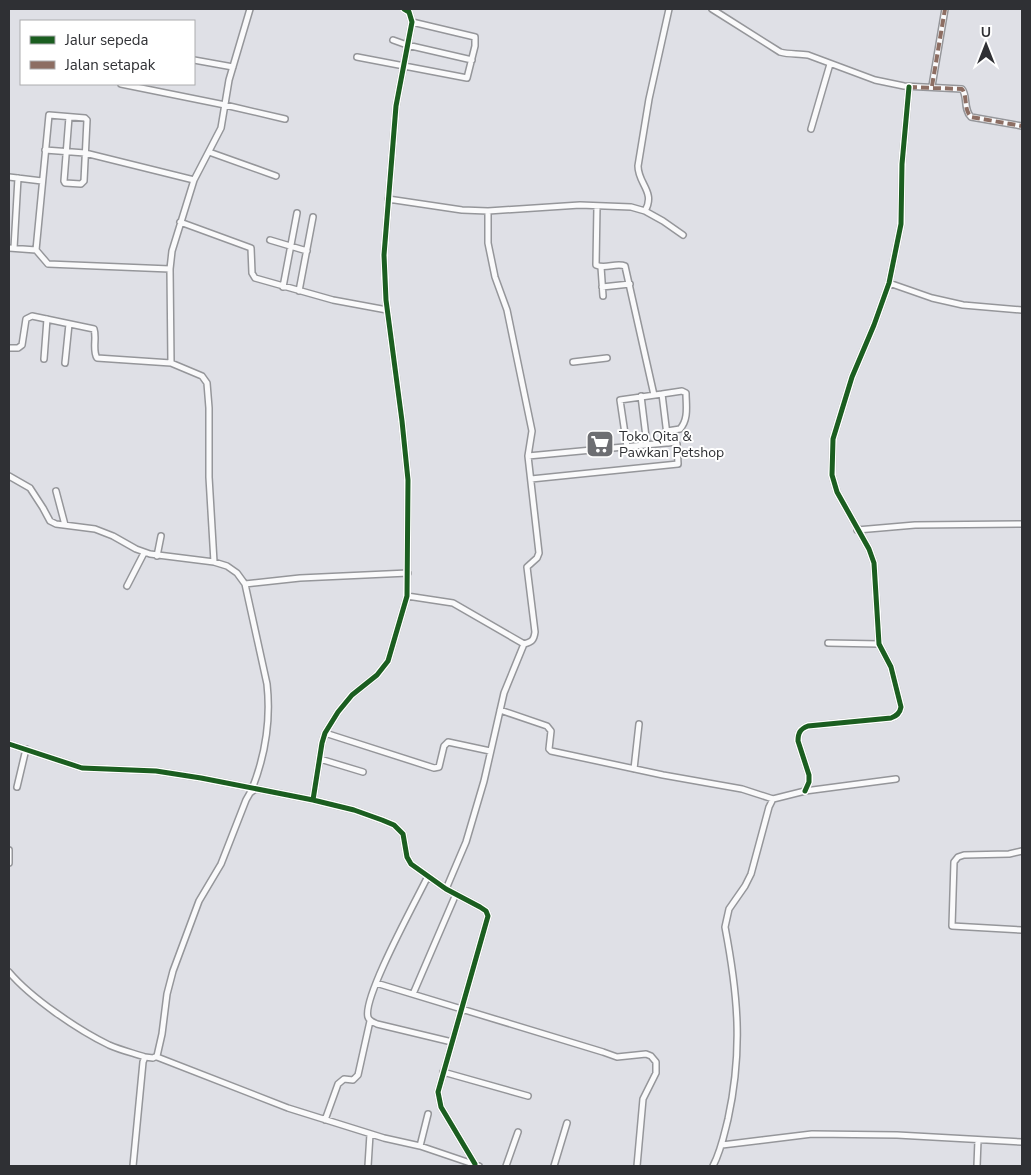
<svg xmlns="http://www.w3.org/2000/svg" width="1031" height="1175" viewBox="0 0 1031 1175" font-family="'Nunito Sans',sans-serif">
<rect width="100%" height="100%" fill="#dfe0e6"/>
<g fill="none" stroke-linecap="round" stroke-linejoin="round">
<defs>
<path id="street" d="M 712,9 L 780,52 C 790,55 799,53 808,55 L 875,80 L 904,86 L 962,89 C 968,96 963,109 971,117 L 1022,126
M 393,40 L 407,45 L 472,60
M 357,57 L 467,78 L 475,46 L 475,37 L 412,22
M 194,60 L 233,67
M 121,84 L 225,105 L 285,119
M 932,86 L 945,9
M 811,129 L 830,64
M 45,150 L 85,153 L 194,180
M 209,152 L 276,176
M 9,177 L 42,181
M 388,199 L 462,210 L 488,211 L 488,243 L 495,277 L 507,310 L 532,431 L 528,456 L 539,553 L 537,558 L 527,567 L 535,632 C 534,640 532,642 524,644
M 597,206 L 596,265 C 605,270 616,262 625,266 L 654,395
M 488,211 L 580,205 L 631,207 L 645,211 L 663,221 L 683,235
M 645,211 C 656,192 638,184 638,166 L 649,99 L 669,9
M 180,222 L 251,248 L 252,273 L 255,278 L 333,300 L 387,310
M 270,240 L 307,251
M 9,248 L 36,250 L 48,264 L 170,269
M 14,248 L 18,178
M 36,250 L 49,115 L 85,118 L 87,120 L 84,181 L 81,184 L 65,183 L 64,181 L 69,117
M 601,267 L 603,296
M 889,283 L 932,298 L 963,305 L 1022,310
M 283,287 L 297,213
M 602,287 L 630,284
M 299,291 L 313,217
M 9,348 L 18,348 L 22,345 L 26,319 L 32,316 L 94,329 C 97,338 92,350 97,358 L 171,363 L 170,269 L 172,251 L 194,180 L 221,128 L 229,80 L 250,9
M 44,359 L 47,319
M 573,362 L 607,358
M 65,363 L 69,324
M 171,363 L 202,376 L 207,383 L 209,408 L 209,477 L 214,562
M 662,394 L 682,391 L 686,393 C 686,405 689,419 680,429 L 667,431
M 641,396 L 647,445
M 528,456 L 666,443 L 668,443 L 662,394 L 620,400 L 627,447
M 9,476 L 30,488 L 43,508 L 50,521 L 56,524 L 95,529 L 113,536 L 136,549 L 150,554 L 214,562 L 227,566 L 237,573 L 245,584 L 267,684 C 271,720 265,756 252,789
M 531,479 L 678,464 L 677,444 L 675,442 L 668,443
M 56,491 L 65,525
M 857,530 L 915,525 L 1022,524
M 157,556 L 161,536
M 245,584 L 300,578 L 408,573
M 127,586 L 144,553
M 407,596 L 453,603 L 524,644 L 504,693 L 484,781 L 466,842 L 446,889
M 828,643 L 879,644
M 500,710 L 547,726 L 551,731 L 549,749 L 551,751 L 663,775 L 742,789 L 773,799 L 805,791 L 896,779
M 325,733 L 434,768 L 439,767 L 444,746 L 448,742 L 490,751
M 9,744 L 82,768 L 156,771 L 201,778 L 313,800 L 354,810 L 382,820 L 394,825 L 403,834 L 407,857 L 411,864 L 446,889 L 480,907 L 486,911 L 488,916 L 438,1092 L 441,1107 L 475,1164 L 475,1166
M 320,759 L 363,772
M 634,769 L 639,724
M 17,787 L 26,749
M 805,791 L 809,782 L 809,775 L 798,741 C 798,733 800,729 808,726 L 891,718 C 897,716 900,713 901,707 L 891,667 L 879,644 L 874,563 L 869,549 L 837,492 L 832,475 L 833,439 L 852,377 L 874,325 L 889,283 L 901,224 L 902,164 L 909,87
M 313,800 L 322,743 L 325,733 L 338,712 L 352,695 L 377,675 L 388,661 L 407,596 L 408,480 L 402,421 L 386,300 L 384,255 L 396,106 L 412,22 L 409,12 L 404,9
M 9,850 L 9,863
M 1022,851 L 1009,854 L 964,855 L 958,857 L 954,862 L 952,926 L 1022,930
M 428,876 C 417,899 362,998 368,1017 C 369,1021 373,1022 377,1024 L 452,1042
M 9,972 C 31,998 78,1030 109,1045 C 120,1050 133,1053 145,1057
M 376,983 L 603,1052 L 617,1057 L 646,1054 L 651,1056 L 656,1062 L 656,1073 L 643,1099 L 637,1166
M 413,994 L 456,894
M 157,1057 L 288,1108 L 384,1138 L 420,1146 L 479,1166
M 443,1072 L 528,1096
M 325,1120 L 338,1084 L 344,1079 L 353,1080 L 358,1075 L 370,1021
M 722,1145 L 812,1134 L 897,1135 L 1022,1142
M 420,1146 L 428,1114
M 133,1166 L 143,1062 L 145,1057 L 153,1058 L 157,1056 L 162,1034 L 167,994 L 173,971 L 199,901 L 221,864 L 246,800 L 250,793 L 254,790
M 368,1166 L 370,1134
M 506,1166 L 518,1132
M 554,1166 L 567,1123
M 713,1166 C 721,1151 724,1135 728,1119 C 743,1050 738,995 725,927 L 729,909 L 745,886 L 751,874 L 769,807 L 773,799
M 977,1166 L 978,1140"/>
</defs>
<use href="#street" stroke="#95969a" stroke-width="8"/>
<use href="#street" stroke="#fafafb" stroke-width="5"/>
<path stroke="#8d6e63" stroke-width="4" stroke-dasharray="8 4" stroke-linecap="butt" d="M 932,86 L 945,9
M 909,87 L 962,89 C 968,96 963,109 971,117 L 1022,126"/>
<defs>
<path id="cycleway" d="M 9,744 L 82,768 L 156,771 L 201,778 L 313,800 L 354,810 L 382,820 L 394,825 L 403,834 L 407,857 L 411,864 L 446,889 L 480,907 L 486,911 L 488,916 L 438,1092 L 441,1107 L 475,1164 L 475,1166
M 805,791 L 809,782 L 809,775 L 798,741 C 798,733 800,729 808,726 L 891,718 C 897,716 900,713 901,707 L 891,667 L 879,644 L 874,563 L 869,549 L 837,492 L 832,475 L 833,439 L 852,377 L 874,325 L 889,283 L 901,224 L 902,164 L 909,87
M 313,800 L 322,743 L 325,733 L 338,712 L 352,695 L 377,675 L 388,661 L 407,596 L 408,480 L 402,421 L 386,300 L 384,255 L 396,106 L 412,22 L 409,12 L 404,9"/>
</defs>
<use href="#cycleway" stroke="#fff" stroke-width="8"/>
<use href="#cycleway" stroke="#1b5e20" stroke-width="5"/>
</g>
<defs>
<symbol id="supermarket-square" viewBox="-11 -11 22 22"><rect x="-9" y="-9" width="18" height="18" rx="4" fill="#6d6e72" stroke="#fff"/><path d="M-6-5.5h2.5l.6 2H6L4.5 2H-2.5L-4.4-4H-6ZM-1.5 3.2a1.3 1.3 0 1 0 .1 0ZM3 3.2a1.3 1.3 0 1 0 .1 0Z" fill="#fff"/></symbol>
</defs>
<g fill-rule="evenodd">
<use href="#supermarket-square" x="584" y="428" width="32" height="32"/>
</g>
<g text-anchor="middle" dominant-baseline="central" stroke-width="4" stroke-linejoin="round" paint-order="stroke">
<g font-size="14" fill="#2f3034" stroke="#fff" text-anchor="start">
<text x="619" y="436">Toko Qita &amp;<tspan x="619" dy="16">Pawkan Petshop</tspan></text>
</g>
</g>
<rect width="1031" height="1175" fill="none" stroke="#2f3034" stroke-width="20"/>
<rect x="20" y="20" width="175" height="65" fill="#ffffff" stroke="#acacae"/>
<rect x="30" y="36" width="25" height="8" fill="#1b5e20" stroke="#acacae"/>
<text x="65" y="45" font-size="15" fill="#2f3034">Jalur sepeda</text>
<rect x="30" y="61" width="25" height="8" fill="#8d6e63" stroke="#acacae"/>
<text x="65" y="70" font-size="15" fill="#2f3034">Jalan setapak</text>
<g transform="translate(986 45)" stroke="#ffffff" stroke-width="4" paint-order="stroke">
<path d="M0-4L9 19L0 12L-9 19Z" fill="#2f3034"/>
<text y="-8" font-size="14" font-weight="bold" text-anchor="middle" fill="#2f3034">U</text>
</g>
</svg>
